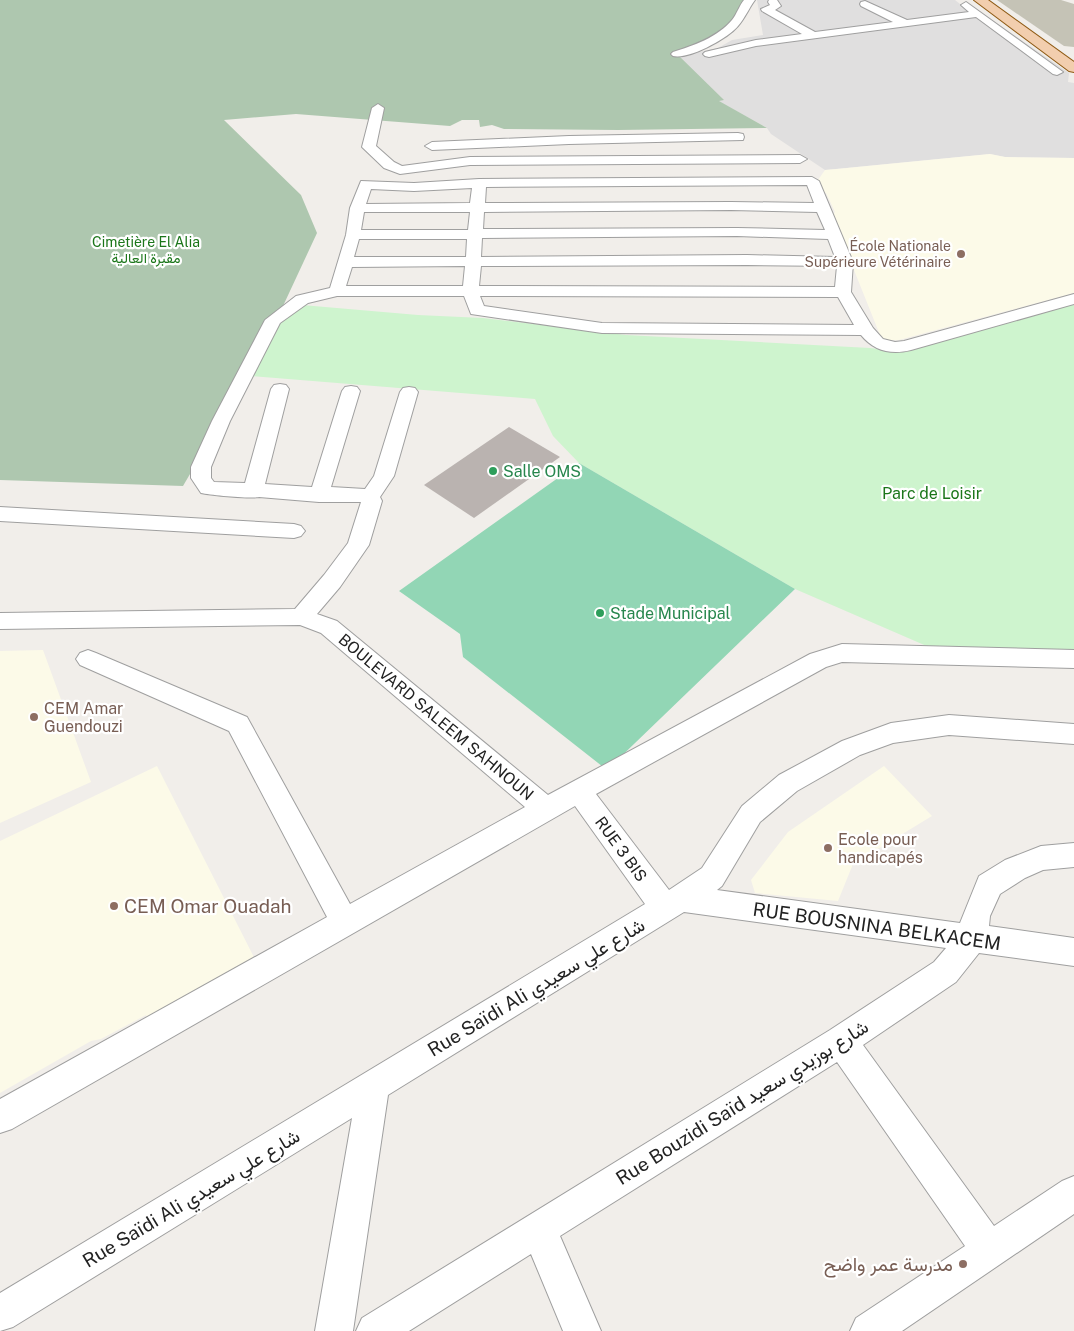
<svg xmlns="http://www.w3.org/2000/svg" width="1074" height="1331" viewBox="0 0 1074 1331" font-family="'Public Sans',Vazirmatn,sans-serif">
<rect width="100%" height="100%" fill="#f1eeea"/>
<path fill="#e0dfdf" d="M 757,0 L 955,0 L 960,4 L 969,4 L 1069,73 L 1068,82 L 1074,83 L 1074,158 L 1005,157 L 990,154 L 825,170 L 771,134 L 767,128 L 718,101 L 679,56 L 718,48 L 732,40 L 763,35 Z"/>
<path fill="#fcfae8" d="M 990,154 L 1005,157 L 1074,158 L 1074,293 L 899,340 L 882,340 L 832,215 L 835,212 L 826,193 L 822,192 L 814,181 L 818,180 L 825,170 L 837,169 Z
M 43,650 L 91,782 L 0,823 L 0,651 Z
M 157,766 L 261,971 L 151,1035 L 146,1015 L 101,1039 L 91,1041 L 0,1093 L 0,841 Z
M 884,766 L 932,816 L 853,864 L 838,901 L 755,893 L 751,880 L 788,832 Z"/>
<path fill="#c5c3b6" d="M 997,0 L 1061,0 L 1074,4 L 1074,47 L 1064,46 Z"/>
<path fill="#aec7af" d="M 0,0 L 748,0 L 734,23 L 704,43 L 677,54 L 724,100 L 719,101 L 767,128 L 618,130 L 504,129 L 492,125 L 480,127 L 479,120 L 462,120 L 450,126 L 296,114 L 224,120 L 301,195 L 317,233 L 263,349 L 183,486 L 0,480 Z"/>
<path fill="#cef4ce" d="M 1074,304 L 1074,655 L 945,654 L 795,589 L 579,463 L 553,436 L 535,399 L 250,376 L 282,318 L 302,305 L 418,315 L 483,318 L 626,335 L 870,348 L 905,352 Z"/>
<path fill="#92d6b5" d="M 579,463 L 795,589 L 607,770 L 463,657 L 460,634 L 399,591 Z"/>
<path fill="#bab3b0" d="M 509,427 L 560,457 L 474,518 L 424,485 Z"/>
<g fill="none" stroke-linecap="round" stroke-linejoin="round">
<defs>
<path id="minor" d="M 744,0 L 755,0 C 749,8 745,18 738,26 C 728,38 689,60 673,56 L 671,54 L 673,52 C 693,46 718,37 732,20 C 737,14 739,6 744,0 Z
M 769,0 L 777,0 L 781,6 L 775,10 L 815,32 L 893,22 L 861,6 L 860,4 L 861,2 L 865,1 L 907,20 L 969,12 L 961,5 L 966,2 L 1063,72 L 1057,75 L 1053,74 L 976,17 L 756,46 L 709,57 L 705,56 L 703,54 L 705,52 L 709,51 L 756,40 L 802,34 L 762,11 L 761,9 L 770,5 L 768,2 Z
M 378,104 L 384,108 L 376,146 L 394,162 L 402,166 L 470,157 L 800,155 L 807,159 L 800,163 L 470,165 L 400,174 L 384,168 L 362,147 L 372,108 Z
M 738,133 L 743,134 L 744,137 L 743,140 L 569,144 L 432,150 L 425,146 L 432,142 L 569,136 Z
M 812,177 L 819,181 L 853,262 L 851,292 L 873,328 L 883,339 L 895,342 L 904,341 L 1074,294 L 1074,304 L 911,350 C 891,355 874,351 861,335 L 602,333 L 471,314 L 464,296 L 337,296 L 308,303 L 280,323 L 230,421 L 211,467 L 211,478 L 214,482 L 245,483 L 271,389 L 274,385 L 280,384 L 286,385 L 289,389 L 265,484 L 312,487 L 342,391 L 345,387 L 351,386 L 357,387 L 360,391 L 331,487 L 365,489 L 374,476 L 400,392 L 403,388 L 409,387 L 415,388 L 418,392 L 394,476 L 380,497 L 382,501 L 369,545 L 340,587 L 317,614 L 337,621 L 548,795 L 810,654 L 842,644 L 1074,650 L 1074,668 L 842,662 L 826,667 L 596,794 L 669,890 L 702,868 L 742,806 L 779,775 L 842,741 L 891,723 L 949,715 L 1074,724 L 1074,744 L 949,735 L 893,743 L 860,755 L 797,791 L 760,822 L 722,886 L 717,890 L 960,923 L 979,876 L 1005,860 L 1041,846 L 1074,843 L 1074,867 L 1043,870 L 1025,878 L 1000,894 L 990,916 L 989,926 L 1074,938 L 1074,966 L 979,953 L 956,982 L 863,1045 L 994,1226 L 1062,1181 L 1074,1176 L 1074,1214 L 902,1331 L 850,1331 L 856,1318 L 965,1246 L 837,1062 L 560,1236 L 601,1331 L 563,1331 L 531,1254 L 409,1331 L 356,1331 L 362,1318 L 830,1030 L 934,962 L 946,948 L 684,912 L 388,1095 L 353,1331 L 315,1331 L 352,1118 L 13,1327 L 0,1331 L 0,1293 L 645,904 L 575,806 L 12,1129 L 0,1133 L 0,1099 L 327,917 L 229,731 L 80,665 L 76,659 L 80,653 L 88,650 L 96,653 L 247,717 L 350,904 L 525,807 L 321,633 L 300,625 L 0,629 L 0,613 L 295,609 L 324,575 L 348,543 L 361,502 L 319,502 L 259,497 C 250,499 211,495 201,493 L 191,478 L 191,467 L 212,421 L 265,320 L 296,296 L 330,288 L 346,235 L 350,208 L 361,181 L 414,183 L 479,179 ZM 807,185 L 814,203 L 731,202 L 485,203 L 486,187 ZM 472,188 L 470,203 L 366,204 L 371,189 L 414,191 ZM 731,210 L 817,212 L 825,230 L 737,228 L 483,229 L 484,212 ZM 364,212 L 470,212 L 468,230 L 361,230 ZM 737,236 L 828,239 L 835,257 L 747,255 L 481,257 L 482,238 ZM 359,239 L 467,239 L 466,257 L 354,257 ZM 747,265 L 837,266 L 835,287 L 479,286 L 481,266 ZM 465,266 L 463,286 L 346,286 L 352,267 ZM 480,296 L 838,297 L 854,325 L 602,323 L 484,306 Z
M 0,507 L 294,524 L 301,526 L 305,531 L 301,536 L 294,538 L 0,521 Z"/>
<path id="major" d="M 974,0 L 988,0 L 1074,62 L 1074,72 L 1069,71 Z"/>
</defs>
<use href="#minor" stroke="#9f9f9f" stroke-width="2"/>
<use href="#major" stroke="#8e5912" stroke-width="2"/>
<use href="#minor" fill="#fff" fill-rule="evenodd"/>
<use href="#major" fill="#f2ceae" fill-rule="evenodd"/>
</g>
<g fill="#8d6e63" stroke="#fff" stroke-width="2">
<circle cx="961" cy="254" r="5"/>
<circle cx="34" cy="717" r="5"/>
<circle cx="828" cy="848" r="5"/>
<circle cx="114" cy="906" r="5"/>
<circle cx="963" cy="1264" r="5"/>
</g>
<g fill="#2e9e5b" stroke="#fff" stroke-width="2">
<circle cx="493" cy="471" r="5"/>
<circle cx="600" cy="613" r="5"/>
</g>
<g text-anchor="middle" dominant-baseline="central" stroke-width="4.5" stroke-linejoin="round" paint-order="stroke">
<g font-size="14" fill="#1b761a" stroke="#fff">
<text x="146" y="242">Cimetière El Alia<tspan x="146" dy="16">مقبرة العالية</tspan></text>
</g>
<g font-size="14" fill="#785e54" stroke="#fff" text-anchor="end">
<text x="951" y="246">École Nationale<tspan x="951" dy="16">Supérieure Vétérinaire</tspan></text>
</g>
<g font-size="16" fill="#27864d" stroke="#fff" text-anchor="start">
<text x="503" y="471">Salle OMS</text>
<text x="610" y="613">Stade Municipal</text>
</g>
<g font-size="16" fill="#1b761a" stroke="#fff">
<text x="932" y="493">Parc de Loisir</text>
</g>
<g font-size="16" fill="#785e54" stroke="#fff" text-anchor="start">
<text x="44" y="708">CEM Amar<tspan x="44" dy="18">Guendouzi</tspan></text>
<text x="838" y="839">Ecole pour<tspan x="838" dy="18">handicapés</tspan></text>
</g>
<g font-size="16" fill="#222" stroke="#fff">
<text transform="translate(436 717) rotate(40)">BOULEVARD SALEEM SAHNOUN</text>
<text transform="translate(621 849) rotate(54)">RUE 3 BIS</text>
</g>
<g font-size="19" fill="#785e54" stroke="#fff" text-anchor="start">
<text x="124" y="906">CEM Omar Ouadah</text>
<text x="953" y="1264" text-anchor="end">مدرسة عمر واضح</text>
</g>
<g font-size="19" fill="#222" stroke="#fff">
<text transform="translate(877 926) rotate(8)">RUE BOUSNINA BELKACEM</text>
<text transform="translate(536 987) rotate(-31)">Rue Saïdi Ali شارع علي سعيدي</text>
<text transform="translate(742 1102) rotate(-32)">Rue Bouzidi Saïd شارع بوزيدي سعيد</text>
<text transform="translate(191 1198) rotate(-31)">Rue Saïdi Ali شارع علي سعيدي</text>
</g>
</g>
</svg>
